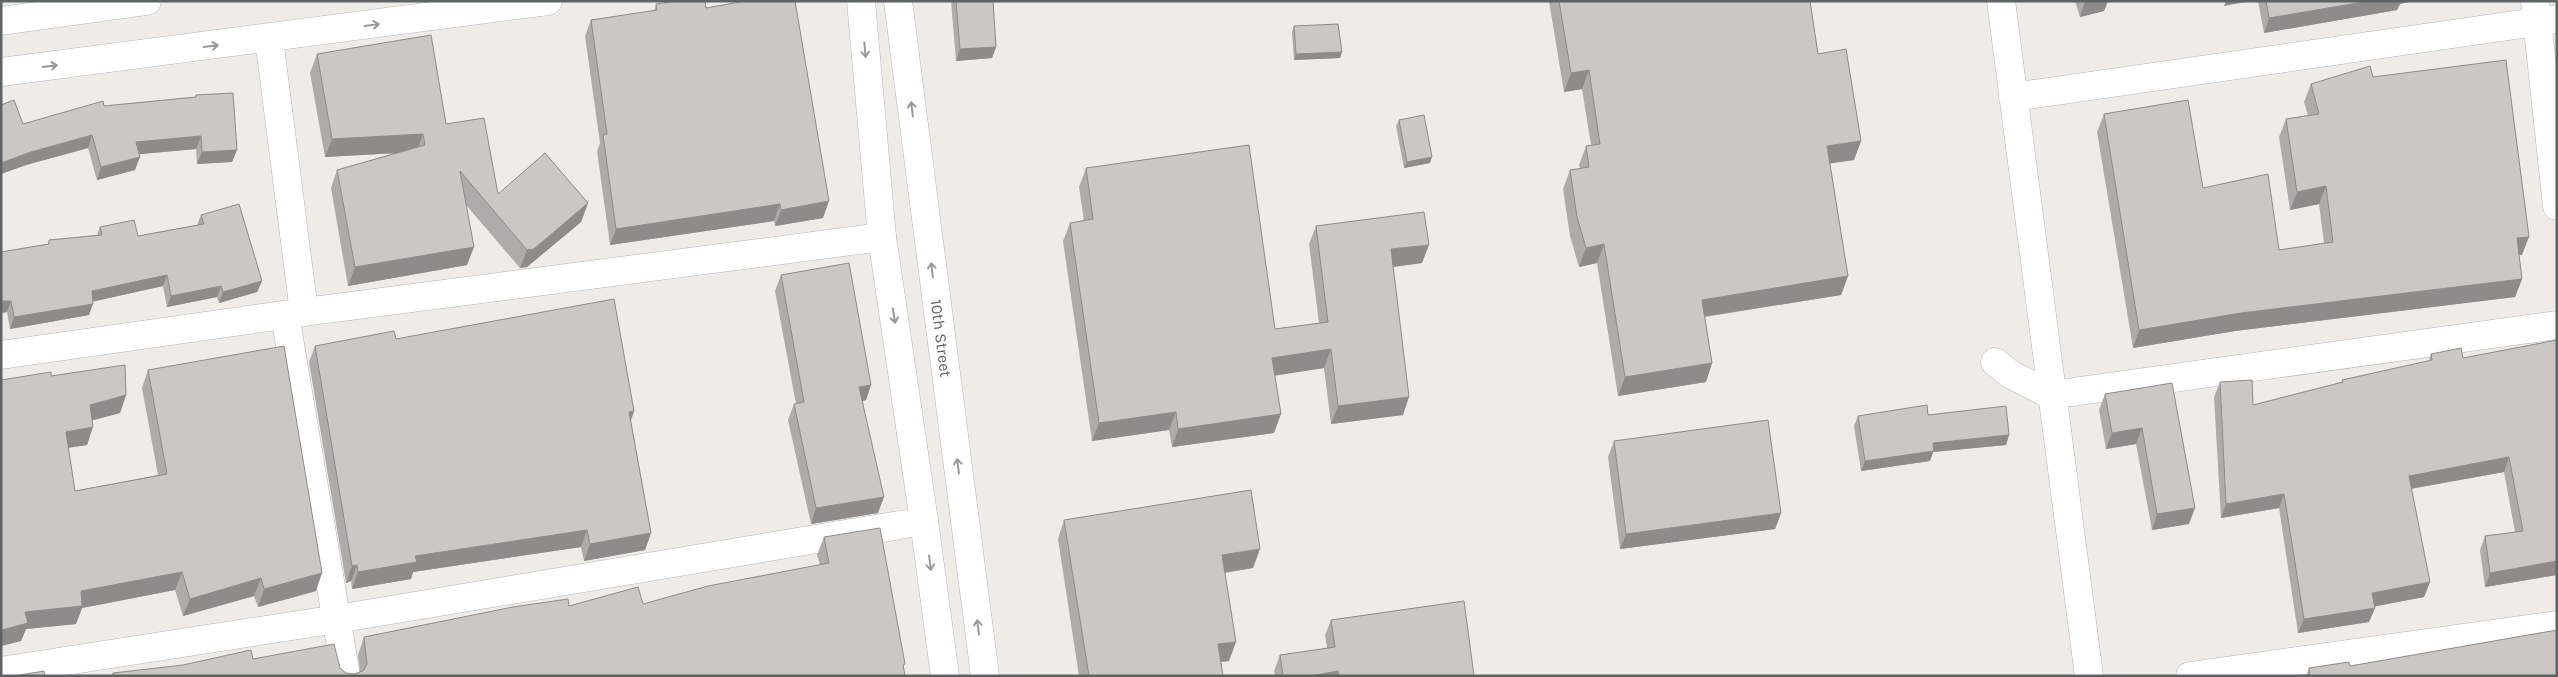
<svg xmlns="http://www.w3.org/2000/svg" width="2558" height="677" viewBox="0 0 2558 677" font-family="Karla,sans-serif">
<rect width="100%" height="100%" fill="#efece7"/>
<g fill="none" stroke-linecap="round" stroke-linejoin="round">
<defs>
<path id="street" d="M 2001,1 L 2089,676
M 2535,1 L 2557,206
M 269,39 L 304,312
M 2013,97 L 2557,19
M 285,315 L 346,676
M 1,355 L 304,312 L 882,237
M 1995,362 L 2010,374 L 2051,395 L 2557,325
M 1,671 L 337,619 L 924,521
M 2190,676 L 2557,625"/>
<g id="secondary">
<path d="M 861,1 L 882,237 L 924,521 L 945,676"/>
<path id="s1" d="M 898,1 L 985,676"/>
<path d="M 1,21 L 147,1"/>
<path d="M 1,72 L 548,1"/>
</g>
</defs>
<use href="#street" stroke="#b2b5b8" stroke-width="29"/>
<use href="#secondary" stroke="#b3b7ba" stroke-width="29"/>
<use href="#street" stroke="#fff" stroke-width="28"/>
<use href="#secondary" stroke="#fff" stroke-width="28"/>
</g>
<path fill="#afaba8" d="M 951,1 L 993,1 L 996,47 L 992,58 L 956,61 Z
M 1549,1 L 1810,1 L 1818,54 L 1861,141 L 1854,160 L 1830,163 L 1848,276 L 1841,295 L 1705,317 L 1712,363 L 1706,382 L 1618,396 L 1597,263 L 1579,267 L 1570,236 L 1563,189 L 1570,170 L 1580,169 L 1579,165 L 1586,146 L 1591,145 L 1582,89 L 1564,92 Z
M 2075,1 L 2108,1 L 2104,11 L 2080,17 Z
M 2258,1 L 2412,1 L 2400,4 L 2397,10 L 2264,33 Z
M 656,4 L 706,8 L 823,218 L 775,226 L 774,221 L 610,245 L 597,151 L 600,143 L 585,36 L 591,20 L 654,11 Z
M 1294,26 L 1340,58 L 1294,60 L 1292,32 Z
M 317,54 L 446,124 L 498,194 L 588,203 L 581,222 L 527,267 L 520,268 L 466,205 L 467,265 L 348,286 L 331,188 L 337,170 L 395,153 L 325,157 L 310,73 Z
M 2373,77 L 2522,255 L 2519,255 L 2522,279 L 2515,297 L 2235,331 L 2133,348 L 2097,132 L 2104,114 L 2203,188 L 2279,250 L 2324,243 L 2319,204 L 2290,210 L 2279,137 L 2286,119 L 2308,115 L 2304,102 L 2311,84 Z
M 196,95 L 237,150 L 232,162 L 197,164 L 196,149 L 139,154 L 135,170 L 97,180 L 88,148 L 26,165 L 1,174 L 1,105 L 23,124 L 104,106 L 195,97 Z
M 1399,120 L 1430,163 L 1404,168 L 1396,126 Z
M 1086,168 L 1275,329 L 1319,323 L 1309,244 L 1316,226 L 1422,263 L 1393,267 L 1403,415 L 1331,424 L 1324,368 L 1275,375 L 1274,433 L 1172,447 L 1169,430 L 1092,441 L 1063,241 L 1070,223 L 1084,221 L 1079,187 Z
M 201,215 L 262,281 L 257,292 L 219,303 L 217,297 L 167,307 L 163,286 L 93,301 L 89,315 L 10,329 L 7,312 L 1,313 L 1,252 L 48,244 L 49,240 L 97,235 L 100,227 L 138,236 L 197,225 Z
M 781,275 L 871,385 L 866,400 L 863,401 L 878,513 L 811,524 L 788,420 L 794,404 L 796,404 L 775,291 Z
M 396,339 L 634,411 L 631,421 L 651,533 L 645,550 L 584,561 L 581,547 L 413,572 L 411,579 L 352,589 L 351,581 L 346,583 L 309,362 L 315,346 Z
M 2557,340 L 2557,575 L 2485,587 L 2480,550 L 2485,536 L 2515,532 L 2504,472 L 2411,489 L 2430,582 L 2424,597 L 2374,606 L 2375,608 L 2369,622 L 2298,633 L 2279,508 L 2221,518 L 2214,397 L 2220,382 L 2253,405 L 2342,382 L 2342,380 L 2429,361 L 2431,354 L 2463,358 Z
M 148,370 L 316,591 L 258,607 L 254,596 L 183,616 L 175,590 L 82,608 L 76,624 L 26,629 L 21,641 L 1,646 L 1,380 L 51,376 L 126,395 L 120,413 L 92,420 L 87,445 L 68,448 L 75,491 L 158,475 L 142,388 Z
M 2172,383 L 2189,524 L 2152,530 L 2136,444 L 2106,449 L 2099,410 L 2105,394 Z
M 1928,415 L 2009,435 L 2006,445 L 1933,452 L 1930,461 L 1861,471 L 1854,426 L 1858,416 Z
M 1614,441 L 1781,513 L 1775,529 L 1620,549 L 1608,457 Z
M 1064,520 L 1253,568 L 1225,573 L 1229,661 L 1221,662 L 1223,676 L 1079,676 L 1058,539 Z
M 824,537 L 905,664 L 903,668 L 905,676 L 112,676 L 113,673 L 253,659 L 340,668 L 346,673 L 354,674 L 360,672 L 358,655 L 364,637 L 569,606 L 643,604 L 820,565 L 817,555 Z
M 1331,620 L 1474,676 L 1275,676 L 1274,671 L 1280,655 L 1327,648 L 1325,635 Z
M 2350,666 L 2557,676 L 2306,676 L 2309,668 Z"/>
<path fill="#8e8b88" d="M 2085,1 L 2108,1 L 2104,11 L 2080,17 Z
M 2226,1 L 2251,1 L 2224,6 Z
M 2370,1 L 2412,1 L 2400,4 L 2397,10 L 2264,33 L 2269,18 Z
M 996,47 L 992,58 L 956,61 L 960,49 Z
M 1342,52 L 1340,58 L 1294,60 L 1296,54 Z
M 1589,70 L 1582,89 L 1564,92 L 1571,73 Z
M 423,134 L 417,152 L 325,157 L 332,139 Z
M 92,135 L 88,148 L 26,165 L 1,174 L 1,163 L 31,152 Z
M 201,136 L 196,149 L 131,155 L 136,142 Z
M 1861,141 L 1854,160 L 1820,165 L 1827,146 Z
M 237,150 L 232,162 L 197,164 L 202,152 Z
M 140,157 L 135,170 L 97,180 L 101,167 Z
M 1432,157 L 1430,163 L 1404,168 L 1407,162 Z
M 2326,186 L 2319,204 L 2290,210 L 2297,192 Z
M 829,201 L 823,218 L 775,226 L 781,210 Z
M 588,203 L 581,222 L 527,267 L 520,268 L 527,250 Z
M 780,204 L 774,221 L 610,245 L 616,229 Z
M 2529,237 L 2522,255 L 2510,256 L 2517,238 Z
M 1604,244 L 1597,263 L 1579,267 L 1586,248 Z
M 1429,245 L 1422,263 L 1384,268 L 1391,249 Z
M 474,247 L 467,265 L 348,286 L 355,267 Z
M 167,275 L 163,286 L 87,303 L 92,291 Z
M 1848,276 L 1841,295 L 1695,318 L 1702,300 Z
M 2522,279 L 2515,297 L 2235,331 L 2133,348 L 2139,330 L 2241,313 Z
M 262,281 L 257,292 L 219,303 L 223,292 Z
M 221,286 L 217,297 L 167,307 L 171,296 Z
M 1,301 L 11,301 L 7,312 L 1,313 Z
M 93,304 L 89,315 L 10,329 L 14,317 Z
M 1331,349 L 1324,368 L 1266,377 L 1272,358 Z
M 1712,363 L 1706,382 L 1618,396 L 1625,377 Z
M 871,385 L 866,400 L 854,403 L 859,387 Z
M 126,395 L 120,413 L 83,423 L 90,405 Z
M 1409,397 L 1403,415 L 1331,424 L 1338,406 Z
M 634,411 L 628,428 L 629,412 Z
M 1176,412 L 1169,430 L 1092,441 L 1099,423 Z
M 1281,414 L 1274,433 L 1172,447 L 1178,429 Z
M 93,427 L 87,445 L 59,449 L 66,432 Z
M 2142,428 L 2136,444 L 2106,449 L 2112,433 Z
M 2009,435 L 2006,445 L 1933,452 L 1930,461 L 1861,471 L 1865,461 L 1933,443 Z
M 2509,457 L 2504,472 L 2403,490 L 2409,476 Z
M 2284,494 L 2279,508 L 2221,518 L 2226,504 Z
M 884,497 L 878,513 L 811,524 L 816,508 Z
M 2195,508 L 2189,524 L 2152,530 L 2157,514 Z
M 1781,513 L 1775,529 L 1620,549 L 1626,534 Z
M 587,530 L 581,547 L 413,572 L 411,579 L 352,589 L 358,572 L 415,556 Z
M 651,533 L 645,550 L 584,561 L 590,544 Z
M 1260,549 L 1253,568 L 1215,574 L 1222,555 Z
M 2557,561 L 2557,575 L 2485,587 L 2490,573 Z
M 357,565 L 351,581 L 346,583 L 352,566 Z
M 182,572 L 175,590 L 82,608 L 76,624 L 26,629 L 21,641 L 1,646 L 1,632 L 2,630 L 25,612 L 81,591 Z
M 322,573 L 316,591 L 258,607 L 264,589 Z
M 261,578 L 254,596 L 183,616 L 190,599 Z
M 2430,582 L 2424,597 L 2367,608 L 2372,593 Z
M 2375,608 L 2369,622 L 2298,633 L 2304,619 Z
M 1236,642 L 1229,661 L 1211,663 L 1218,644 Z
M 1338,671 L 1337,676 L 1310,676 Z"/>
<path fill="#cbc7c3" stroke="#8e8b88" d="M 676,1 L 705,1 L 706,8 L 745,1 L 795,1 L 829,201 L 781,210 L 780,204 L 616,229 L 603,135 L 607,134 L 591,20 L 657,10 L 656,4 Z
M 956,1 L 993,1 L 996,47 L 960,49 Z
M 1559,1 L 1810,1 L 1818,54 L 1846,49 L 1861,141 L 1827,146 L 1848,276 L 1702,300 L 1712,363 L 1625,377 L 1604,244 L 1586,248 L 1577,217 L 1570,170 L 1589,167 L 1586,146 L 1600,144 L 1589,70 L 1571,73 Z
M 2266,1 L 2370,1 L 2269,18 Z
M 1338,24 L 1342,52 L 1296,54 L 1294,26 Z
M 431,35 L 446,124 L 484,118 L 498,194 L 545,153 L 588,203 L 534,249 L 527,250 L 460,171 L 474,247 L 355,267 L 337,170 L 425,145 L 423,134 L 332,139 L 317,54 Z
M 2506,60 L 2529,237 L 2517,238 L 2522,279 L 2241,313 L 2139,330 L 2104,114 L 2188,100 L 2203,188 L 2268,174 L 2279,250 L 2333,242 L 2326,186 L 2297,192 L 2286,119 L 2319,114 L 2311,84 L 2370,66 L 2373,77 Z
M 233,93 L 237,150 L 202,152 L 201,136 L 136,142 L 140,157 L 101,167 L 92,135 L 31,152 L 1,163 L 1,105 L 14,100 L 23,124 L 103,101 L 104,106 L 196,97 L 196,95 Z
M 1424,115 L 1432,157 L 1407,162 L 1399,120 Z
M 1249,145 L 1275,329 L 1328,322 L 1316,226 L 1424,212 L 1429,245 L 1391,249 L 1409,397 L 1338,406 L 1331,349 L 1272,358 L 1281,414 L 1178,429 L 1176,412 L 1099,423 L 1070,223 L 1093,219 L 1086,168 Z
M 239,204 L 262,281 L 223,292 L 221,286 L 171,296 L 167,275 L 92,291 L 93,304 L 14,317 L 11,301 L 1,301 L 1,252 L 49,244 L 49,240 L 102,235 L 100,227 L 134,220 L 138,236 L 204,224 L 201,215 Z
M 849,263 L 871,385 L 859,387 L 884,497 L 816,508 L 794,404 L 804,402 L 781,275 Z
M 614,299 L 634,411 L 629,412 L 651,533 L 590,544 L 587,530 L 415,556 L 417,562 L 358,572 L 357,565 L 352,566 L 315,346 L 394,331 L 396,339 Z
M 2557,340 L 2557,561 L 2490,573 L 2485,536 L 2523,531 L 2509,457 L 2409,476 L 2430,582 L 2372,593 L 2375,608 L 2304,619 L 2284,494 L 2226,504 L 2220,382 L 2252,380 L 2253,405 L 2343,382 L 2342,380 L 2432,360 L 2431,354 L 2461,348 L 2463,358 Z
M 284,346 L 322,573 L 264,589 L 261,578 L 190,599 L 182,572 L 81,591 L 82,606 L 25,612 L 28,623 L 2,630 L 1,627 L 1,380 L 51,372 L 51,376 L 125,365 L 126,395 L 90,405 L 93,427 L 66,432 L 75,491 L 167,474 L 148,370 Z
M 2172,383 L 2195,508 L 2157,514 L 2142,428 L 2112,433 L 2105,394 Z
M 1927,405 L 1928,415 L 2006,406 L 2009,435 L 1933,443 L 1934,451 L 1865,461 L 1858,416 Z
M 1768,420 L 1781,513 L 1626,534 L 1614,441 Z
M 1251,490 L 1260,549 L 1222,555 L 1236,642 L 1218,644 L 1223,676 L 1089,676 L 1064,520 Z
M 880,528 L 905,664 L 903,665 L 905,676 L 113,676 L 113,673 L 183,665 L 251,650 L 253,659 L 334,644 L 340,668 L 346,673 L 354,674 L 363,671 L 367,664 L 364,637 L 513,607 L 568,599 L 569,606 L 638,587 L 643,604 L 708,586 L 829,563 L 824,537 Z
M 1464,601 L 1474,676 L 1339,676 L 1338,671 L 1310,676 L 1283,676 L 1280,655 L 1335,647 L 1331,620 Z
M 2557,630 L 2557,676 L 2310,676 L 2309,668 L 2349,662 L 2350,666 Z
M 44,671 L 45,676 L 15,676 L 20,675 Z"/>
<defs><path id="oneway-shaft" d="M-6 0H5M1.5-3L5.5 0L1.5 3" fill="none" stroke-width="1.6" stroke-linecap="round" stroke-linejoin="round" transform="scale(1.25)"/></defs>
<g stroke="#969a9c">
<use href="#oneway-shaft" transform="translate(372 25) rotate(-8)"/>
<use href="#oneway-shaft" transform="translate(211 46) rotate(-7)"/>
<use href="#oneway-shaft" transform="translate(865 50) rotate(85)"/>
<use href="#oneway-shaft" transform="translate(50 66) rotate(-7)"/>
<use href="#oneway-shaft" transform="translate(912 109) rotate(-97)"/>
<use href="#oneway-shaft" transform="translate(932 270) rotate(-97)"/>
<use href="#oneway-shaft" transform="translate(894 316) rotate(81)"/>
<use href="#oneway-shaft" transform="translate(958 466) rotate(-97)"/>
<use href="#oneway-shaft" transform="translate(930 563) rotate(83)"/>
<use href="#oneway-shaft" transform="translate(978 627) rotate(-97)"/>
</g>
<g text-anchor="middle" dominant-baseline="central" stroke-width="4" stroke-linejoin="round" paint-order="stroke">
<g font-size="16" fill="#5e6366" stroke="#fff">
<text stroke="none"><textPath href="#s1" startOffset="340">10th Street</textPath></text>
</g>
</g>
<rect width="2558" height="677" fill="none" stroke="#5e6366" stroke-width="5"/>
</svg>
